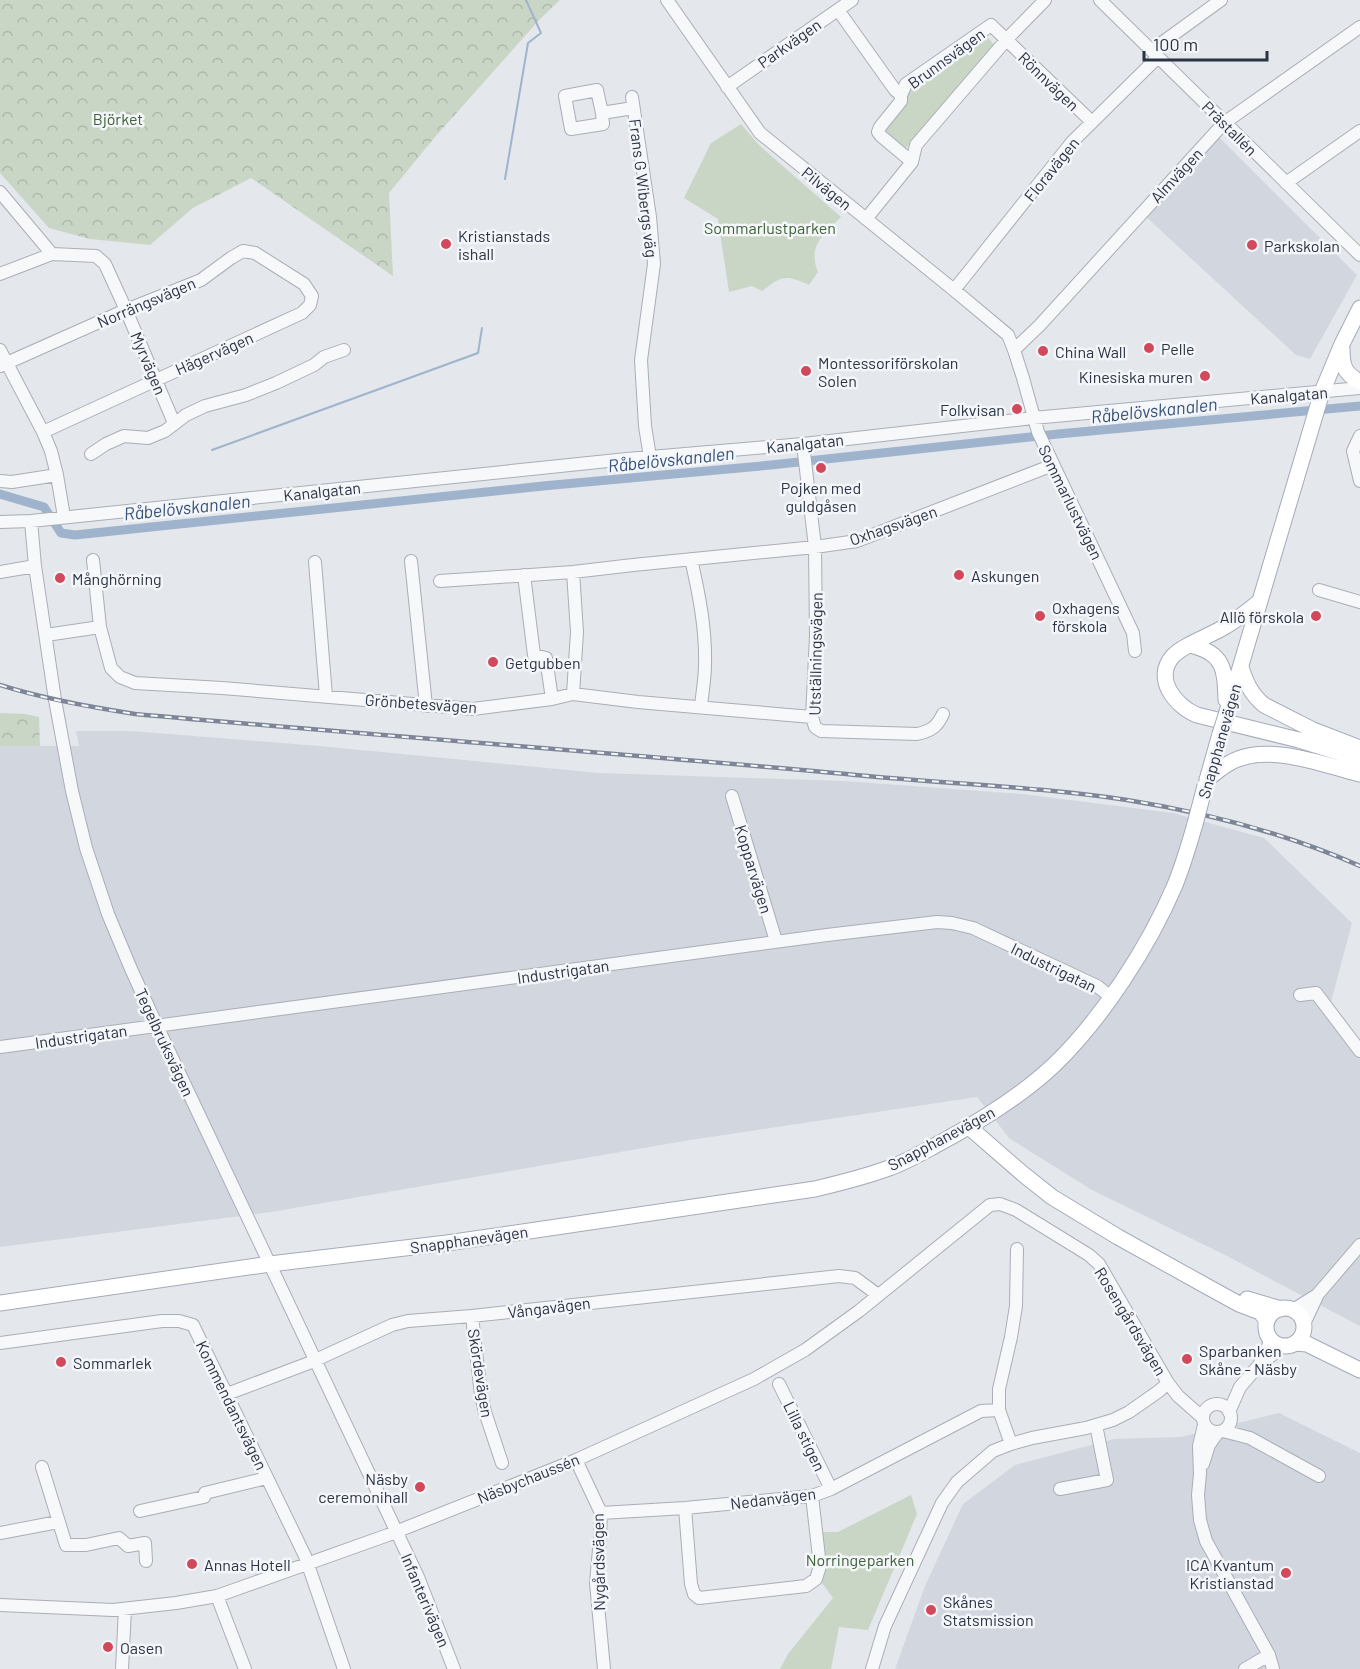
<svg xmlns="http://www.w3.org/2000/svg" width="1360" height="1669" viewBox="0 0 1360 1669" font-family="Barlow,sans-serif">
<defs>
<pattern id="forest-crowns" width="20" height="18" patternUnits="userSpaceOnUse" patternTransform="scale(1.5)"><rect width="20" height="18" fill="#c9d6c5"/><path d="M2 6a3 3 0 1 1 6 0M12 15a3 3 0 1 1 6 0" fill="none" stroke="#adb8ab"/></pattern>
</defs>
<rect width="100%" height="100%" fill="#e4e7ec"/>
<path fill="#d2d6de" d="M 1217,135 L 1357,275 L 1310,359 L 1296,355 L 1144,215 Z
M 76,731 L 132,731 L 319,746 L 599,773 L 844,781 L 1022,794 L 1173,813 L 1264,838 L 1352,923 L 1327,1017 L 1360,1059 L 1360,1326 L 1227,1256 L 1092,1190 L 1009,1138 L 977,1097 L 690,1140 L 271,1212 L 0,1247 L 0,746 L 79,746 Z
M 1279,1413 L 1360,1453 L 1360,1669 L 895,1669 L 925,1586 L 963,1504 L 1015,1465 L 1114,1439 L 1181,1437 Z"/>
<path fill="url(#forest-crowns)" d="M 0,0 L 560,0 L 540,19 L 435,137 L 389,193 L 393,276 L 251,178 L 193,208 L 150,245 L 90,239 L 49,228 L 0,173 Z
M 0,713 L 25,714 L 39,717 L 40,746 L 0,746 Z"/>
<path fill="#c9d6c5" d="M 985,34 L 995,46 L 906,148 L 902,149 L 882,130 L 915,82 Z
M 741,124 L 759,145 L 841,217 C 824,234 807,246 818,272 L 809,285 C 785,274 782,276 762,291 L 752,286 L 729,292 L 718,219 L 684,198 L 711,143 Z
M 911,1495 L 917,1514 L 868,1630 L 839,1627 L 831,1669 L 780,1669 L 788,1654 L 833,1598 L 822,1583 L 825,1558 L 822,1532 L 838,1532 Z"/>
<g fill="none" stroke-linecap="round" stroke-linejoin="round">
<path stroke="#9fb4cc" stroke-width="2" d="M 505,179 L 528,43 L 541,33 L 526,0
M 212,450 L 478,353 L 482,328"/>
<path stroke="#9fb4cc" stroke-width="9" d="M 0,494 L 44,507 L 61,533 L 75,535 L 543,486 L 771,465 L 1058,434 L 1360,406"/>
<defs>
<path id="minor" d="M 667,0 L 760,133 L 954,290 L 1008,335 L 1014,350 L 1023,378 L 1038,432 L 1133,633 L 1135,651
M 1100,0 L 1360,255
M 838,10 L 895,90 L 901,95
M 1153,52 L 1163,42 L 1221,0
M 727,87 L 852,0
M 632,97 L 650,217 L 654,264 L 641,360 L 645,426 L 650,457
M 602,113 L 597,90 L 565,96 L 571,129 L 603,124 L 602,113 L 633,108
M 912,162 L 881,136 L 878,132 L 880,127 L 901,101 L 901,95 L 906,84 L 991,25 L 1092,122
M 1286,183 L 1360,131
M 0,192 L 52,254 L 96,256 L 105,264 L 126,310 L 174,423
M 866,219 L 912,162 L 916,145 L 1007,39 L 1045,0
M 0,274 L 52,254
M 954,290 L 1072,142 L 1158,57
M 0,350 L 43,432 L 51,451 L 57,475 L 64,517
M 1014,350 L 1040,325 L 1224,123 L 1360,27
M 0,366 L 126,310 L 201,280 L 231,258 L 243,251 L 255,253 L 304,284 L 312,296 L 310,305 L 302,313 L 43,432
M 1360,436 L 1353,451 L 1360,481
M 803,444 L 815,547 L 816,636 L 812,717 L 815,727 L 821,731 L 917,734 C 931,731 937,727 943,714
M 91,454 L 106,444 L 124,436 L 148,438 L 165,431 L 186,415 L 205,406 L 246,395 L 276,383 L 314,365 L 324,357 L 344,350
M 0,481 L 12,482 L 57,475
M 31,521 L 35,566 L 55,700 L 72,791 L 86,848 L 108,914 L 131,969 L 157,1026 L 418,1577 L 454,1669
M 0,522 L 31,521 L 627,459 L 803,444 L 1033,418 L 1360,388
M 691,559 C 699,594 706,629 705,665 C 705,679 702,694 701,707
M 93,560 L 100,627 L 111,668 L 120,677 L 135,683 L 222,688 L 473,709 L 552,699 L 573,694 L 638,702 L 812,717
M 411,561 L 426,706
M 315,562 L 326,696
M 0,572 L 35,566
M 524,575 L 534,655 L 546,658 L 552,699
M 440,581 L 573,572 L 633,565 L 815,547 L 857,541 L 1053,465
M 1319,590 L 1360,602
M 46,635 L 100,627
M 573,694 L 577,632 L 573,572
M 732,796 L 776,941
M 1300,995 L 1316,993 L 1360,1051
M 0,1047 L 827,935 L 937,922 L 952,923 L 973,928 L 1097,986 L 1111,997
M 1293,1310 L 1317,1295
M 472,1316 L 481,1395 L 485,1412 L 502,1463
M 1304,1324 L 1318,1294 L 1360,1245
M 0,1343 L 162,1321 L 179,1321 L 193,1325 L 305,1556 L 344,1669
M 1263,1362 L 1272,1355 L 1281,1345
M 779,1384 L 831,1489
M 227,1394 L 309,1363 L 392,1325 L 408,1321 L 472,1316 L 839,1276 L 855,1278 L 878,1295
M1203 1418a14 14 0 1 1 28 0a14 14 0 1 1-28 0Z
M 1229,1412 L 1240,1387 L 1259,1365 L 1270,1342 L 1267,1332
M 1204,1425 L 1199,1446 L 1200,1474 L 1198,1495 L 1200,1520 L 1206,1541 L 1269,1655 L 1273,1669
M 1223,1431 L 1250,1438 L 1319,1476
M 1011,1444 L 999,1410 L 999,1389 L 1011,1337 L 1016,1306 L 1017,1249
M 576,1460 L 601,1513 L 600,1538 L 596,1583 L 604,1669
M 1203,1464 L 1209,1445 L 1218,1432
M 42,1467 L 66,1545 L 86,1545 L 119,1538 L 128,1546 L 145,1543 L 146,1561
M 1060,1489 L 1107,1480 L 1096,1425
M 685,1508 L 691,1584 L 694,1594 L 699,1598 L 806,1586 L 816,1579 L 820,1566 L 812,1496
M 140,1511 L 204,1497 L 205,1493 L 267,1478
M 601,1513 L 685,1508 L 812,1496 L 831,1489 L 981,1411 L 999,1410
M 0,1533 L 58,1522
M 217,1596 L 245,1669
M 0,1605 L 113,1610 L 176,1603 L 217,1596 L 388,1535 L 576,1460 L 754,1379 L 805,1350 L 859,1311 L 990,1205 L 1000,1204 L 1016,1210 L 1089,1255 L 1099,1264 L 1168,1383 L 1178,1396 L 1203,1418
M 122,1669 L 125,1609
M 872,1669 L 885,1626 L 942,1503 L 957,1482 L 993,1451 L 1011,1444 L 1032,1438 L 1086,1428 L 1113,1420 L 1129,1412 L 1159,1391 L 1168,1383
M 1245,1669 L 1269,1655"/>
<path id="major" d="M 1342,348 C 1342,366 1344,373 1360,382
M 1260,601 C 1249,610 1238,619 1226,626 C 1212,635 1183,645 1173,656 C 1153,678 1175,706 1197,715 L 1299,740 L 1360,759
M 1190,645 C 1224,653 1225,669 1226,700
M 1241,667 C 1246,683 1251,694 1264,705 L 1313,730 L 1360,748
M 1227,712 L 1322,392 L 1342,344 L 1360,308
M 1207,779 C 1217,772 1226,763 1238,759 C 1274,745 1324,765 1360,774
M 1207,780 L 1220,734
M 969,1127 L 1023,1174 L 1052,1197 L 1118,1237 L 1208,1287 L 1239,1304 L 1260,1312 L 1266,1319 L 1266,1328
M 1247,1299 L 1281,1309
M 0,1303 L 270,1264 L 447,1243 L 815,1189 C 840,1183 865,1177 889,1168 C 906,1162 923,1152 938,1144 C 979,1122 1020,1097 1054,1065 C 1102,1019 1149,946 1175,885 C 1183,865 1189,845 1195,824
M1266 1327a19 19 0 1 1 38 0a19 19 0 1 1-38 0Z
M 1295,1343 L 1307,1344 L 1360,1370"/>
</defs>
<use href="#minor" stroke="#a9aeb7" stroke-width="14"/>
<use href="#major" stroke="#a3abb8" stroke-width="17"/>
<use href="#minor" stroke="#f7f8fa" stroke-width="12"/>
<use href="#major" stroke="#fff" stroke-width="15"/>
<defs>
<path id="rail" d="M 0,685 C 44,699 89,707 135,714 C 378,736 623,753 867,776 C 953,784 1041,787 1127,800 C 1208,813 1285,833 1360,866"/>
</defs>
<use href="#rail" stroke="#7d8696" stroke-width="4.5"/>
<use href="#rail" stroke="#f4f6f9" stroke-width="2" stroke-dasharray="7" stroke-linecap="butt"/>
<defs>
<path id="major-bridge" d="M 1220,734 L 1227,712
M 1195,824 L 1205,786"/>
</defs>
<use href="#major-bridge" stroke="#a3abb8" stroke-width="17" stroke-linecap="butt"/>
<use href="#major-bridge" stroke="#fff" stroke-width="15"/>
</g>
<g fill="#d1495b" stroke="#f4f6f9" stroke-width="2">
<circle cx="446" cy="244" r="6"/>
<circle cx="1252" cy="245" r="6"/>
<circle cx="1149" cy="348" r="6"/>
<circle cx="1043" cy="351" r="6"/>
<circle cx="806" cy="371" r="6"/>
<circle cx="1205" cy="376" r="6"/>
<circle cx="1017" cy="409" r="6"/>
<circle cx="821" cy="468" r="6"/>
<circle cx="959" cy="575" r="6"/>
<circle cx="60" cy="578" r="6"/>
<circle cx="1040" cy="616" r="6"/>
<circle cx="1316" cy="616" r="6"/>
<circle cx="493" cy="662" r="6"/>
<circle cx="1187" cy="1359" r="6"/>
<circle cx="61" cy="1362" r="6"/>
<circle cx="420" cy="1487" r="6"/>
<circle cx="192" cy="1564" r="6"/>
<circle cx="1286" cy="1573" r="6"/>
<circle cx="931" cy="1610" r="6"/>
<circle cx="108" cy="1647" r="6"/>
</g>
<g text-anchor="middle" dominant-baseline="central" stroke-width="5" stroke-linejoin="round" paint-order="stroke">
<g font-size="16" fill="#2b3445" stroke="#f4f6f9">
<text transform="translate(789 43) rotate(-35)">Parkvägen</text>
<text transform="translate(946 58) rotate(-36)">Brunnsvägen</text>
<text transform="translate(1049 81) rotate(44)">Rönnvägen</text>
<text transform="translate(1230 128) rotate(45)">Prästallén</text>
<text transform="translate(1051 169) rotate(-51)">Floravägen</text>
<text transform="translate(1176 175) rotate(-47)">Almvägen</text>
<text transform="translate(644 188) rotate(83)">Frans G Wibergs väg</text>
<text transform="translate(827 188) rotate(39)">Pilvägen</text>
<text transform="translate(146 302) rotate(-23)">Norrängsvägen</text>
<text transform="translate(214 353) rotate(-24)">Hägervägen</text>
<text transform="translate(149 363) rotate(67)">Myrvägen</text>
<text transform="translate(1289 395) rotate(-5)">Kanalgatan</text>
<text transform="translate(805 443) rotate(-6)">Kanalgatan</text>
<text transform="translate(322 491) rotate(-6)">Kanalgatan</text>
<text transform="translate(1071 502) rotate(64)">Sommarlustvägen</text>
<text transform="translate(893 525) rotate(-19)">Oxhagsvägen</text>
<text transform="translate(815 654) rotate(-89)">Utställningsvägen</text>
<text transform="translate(421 703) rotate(4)">Grönbetesvägen</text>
<text transform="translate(1219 741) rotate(-74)">Snapphanevägen</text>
<text transform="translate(754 869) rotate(73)">Kopparvägen</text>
<text transform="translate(1054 967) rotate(26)">Industrigatan</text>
<text transform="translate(563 971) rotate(-8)">Industrigatan</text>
<text transform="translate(81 1036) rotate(-8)">Industrigatan</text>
<text transform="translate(165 1042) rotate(65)">Tegelbruksvägen</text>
<text transform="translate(941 1138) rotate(-28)">Snapphanevägen</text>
<text transform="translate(469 1239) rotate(-8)">Snapphanevägen</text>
<text transform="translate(549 1307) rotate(-7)">Vångavägen</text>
<text transform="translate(1131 1321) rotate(59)">Rosengårdsvägen</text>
<text transform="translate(481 1373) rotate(81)">Skördevägen</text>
<text transform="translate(232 1405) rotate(64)">Kommendantsvägen</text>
<text transform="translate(805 1436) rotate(64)">Lilla stigen</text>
<text transform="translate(528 1478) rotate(-22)">Näsbychaussén</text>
<text transform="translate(773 1498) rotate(-7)">Nedanvägen</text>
<text transform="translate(598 1562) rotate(-91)">Nygårdsvägen</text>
<text transform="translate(426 1600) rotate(67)">Infanterivägen</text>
</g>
<g font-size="16" fill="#3f6138" stroke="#f4f6f9">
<text x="118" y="118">Björket</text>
<text x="770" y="227">Sommarlustparken</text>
<text x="860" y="1559">Norringeparken</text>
</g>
<g font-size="16" fill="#2b3445" stroke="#f4f6f9" text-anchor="start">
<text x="458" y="235">Kristianstads<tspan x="458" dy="18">ishall</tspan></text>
<text x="1264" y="245">Parkskolan</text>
<text x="1161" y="348">Pelle</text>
<text x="1055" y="351">China Wall</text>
<text x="818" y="362">Montessoriförskolan<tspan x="818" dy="18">Solen</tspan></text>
<text x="1193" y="376" text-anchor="end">Kinesiska muren</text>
<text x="1005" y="409" text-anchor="end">Folkvisan</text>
<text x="821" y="487" text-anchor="middle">Pojken med<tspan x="821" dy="18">guldgåsen</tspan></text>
<text x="971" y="575">Askungen</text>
<text x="72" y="578">Månghörning</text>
<text x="1052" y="607">Oxhagens<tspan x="1052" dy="18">förskola</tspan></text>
<text x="1304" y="616" text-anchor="end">Allö förskola</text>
<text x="505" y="662">Getgubben</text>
<text x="1199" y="1350">Sparbanken<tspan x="1199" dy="18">Skåne - Näsby</tspan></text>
<text x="73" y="1362">Sommarlek</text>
<text x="408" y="1478" text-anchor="end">Näsby<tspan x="408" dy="18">ceremonihall</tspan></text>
<text x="204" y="1564">Annas Hotell</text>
<text x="1274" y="1564" text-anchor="end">ICA Kvantum<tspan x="1274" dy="18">Kristianstad</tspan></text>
<text x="943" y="1601">Skånes<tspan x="943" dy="18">Statsmission</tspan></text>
<text x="120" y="1647">Oasen</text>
</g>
<g font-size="18" font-style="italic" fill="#34527a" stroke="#f4f6f9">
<text transform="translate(1154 410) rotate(-6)">Råbelövskanalen</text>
<text transform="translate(671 459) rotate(-6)">Råbelövskanalen</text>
<text transform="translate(187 507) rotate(-6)">Råbelövskanalen</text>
</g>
</g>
<path d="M1144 51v9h123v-9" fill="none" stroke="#2b3445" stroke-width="3"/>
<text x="1153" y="51" font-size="18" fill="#2b3445" stroke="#f4f6f9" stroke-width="4.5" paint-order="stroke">100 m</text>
</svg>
